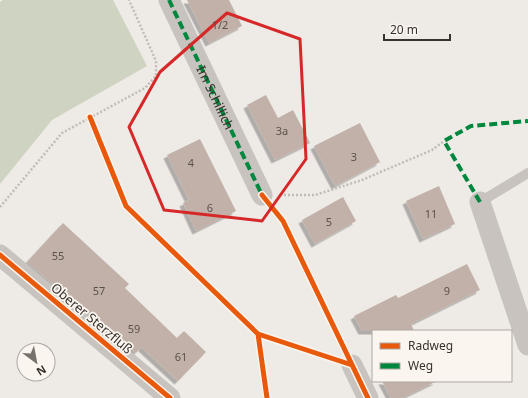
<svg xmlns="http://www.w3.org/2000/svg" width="528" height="398" viewBox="0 0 528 398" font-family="'Noto Sans',sans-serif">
<defs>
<filter id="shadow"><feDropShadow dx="-3.5" dy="3.5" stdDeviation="0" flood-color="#0004"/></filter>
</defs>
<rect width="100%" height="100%" fill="#eeeae6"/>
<path fill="#cfd3c1" d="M 3,0 L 113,0 L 147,66 L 52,120 L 0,184 L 0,2 Z"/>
<path fill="#c1b1a9" filter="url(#shadow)" d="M 187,0 L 229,0 L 242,26 L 209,43 Z
M 266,95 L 278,118 L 293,110 L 310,143 L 275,160 L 247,105 Z
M 360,123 L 380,162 L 335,186 L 314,146 Z
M 200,139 L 236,211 L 196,231 L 183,203 L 189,200 L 167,155 Z
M 439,186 L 455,224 L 423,239 L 406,201 Z
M 343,197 L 356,221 L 315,244 L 302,220 Z
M 63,223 L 129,284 L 125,288 L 177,338 L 184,331 L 206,352 L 178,381 L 141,347 L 136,353 L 80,306 L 56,284 L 54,285 L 27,262 Z
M 467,264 L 480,290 L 411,324 L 414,331 L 362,331 L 354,316 L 396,295 L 398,298 Z
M 382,381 L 437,381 L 402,398 L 391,398 Z"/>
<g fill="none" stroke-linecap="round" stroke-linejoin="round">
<path stroke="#c1bcb7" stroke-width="2.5" stroke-dasharray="2 2" stroke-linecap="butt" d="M 90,117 L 126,206 L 258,334
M 284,195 L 315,195 L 362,180 L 432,150 L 444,141
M 0,207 L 62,133 L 145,88 L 156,76 L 156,61 L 129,0
M 274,211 L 283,221 L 343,347
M 267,398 L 258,334 L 333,359"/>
<path stroke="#c8c3be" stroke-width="10" d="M 480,202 L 528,173"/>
<g stroke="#c8c3be" stroke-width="21">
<path id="s1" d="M 169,0 L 262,195"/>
<path d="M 480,202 L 528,345"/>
<path d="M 0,255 L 170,398"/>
<path d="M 352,365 L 368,398"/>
</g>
<path stroke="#00873e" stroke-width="4" stroke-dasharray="8 4" stroke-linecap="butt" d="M 169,0 L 262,195
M 480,202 L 444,141 L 471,126 L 528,121"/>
<defs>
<path id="cycleway" d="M 90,117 L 126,206 L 258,334
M 262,195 L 283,221 L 368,398
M 0,255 L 170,398
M 267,398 L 258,334 L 352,365"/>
</defs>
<use href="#cycleway" stroke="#faf5ef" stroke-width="8"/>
<use href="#cycleway" stroke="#e8590c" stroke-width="5"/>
</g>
<path fill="none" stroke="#d62828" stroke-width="3" stroke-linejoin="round" d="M 227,13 L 300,39 L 306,159 L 262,221 L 164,210 L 129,127 L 160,72 Z"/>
<g text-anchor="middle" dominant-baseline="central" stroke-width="3.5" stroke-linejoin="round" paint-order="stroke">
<g font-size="11" fill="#5b514b">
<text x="220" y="24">1/2</text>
<text x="282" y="130">3a</text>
<text x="354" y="156">3</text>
<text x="191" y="162">4</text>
<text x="210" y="207">6</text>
<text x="431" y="213">11</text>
<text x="329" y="221">5</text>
<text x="58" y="255">55</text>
<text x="99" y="290">57</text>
<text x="447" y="290">9</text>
<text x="134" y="328">59</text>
<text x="181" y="356">61</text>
</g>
<g font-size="13" fill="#39312c" stroke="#faf5ef">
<text stroke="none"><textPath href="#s1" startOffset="108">Im Schillich</textPath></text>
<text transform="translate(92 318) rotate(40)">Oberer Sterzfluß</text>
</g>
</g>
<rect x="372" y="330" width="140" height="52" fill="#faf5ef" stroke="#ada7a1"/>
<rect x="380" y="343" width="20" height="6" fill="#e8590c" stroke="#ada7a1"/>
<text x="408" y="350" font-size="12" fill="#39312c">Radweg</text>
<rect x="380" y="363" width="20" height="6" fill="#00873e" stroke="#ada7a1"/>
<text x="408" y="370" font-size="12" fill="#39312c">Weg</text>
<g transform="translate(36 362) rotate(148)"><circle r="19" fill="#faf5ef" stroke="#ada7a1"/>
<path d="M0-3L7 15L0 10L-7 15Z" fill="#78726d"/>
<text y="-6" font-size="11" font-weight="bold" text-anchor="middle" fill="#39312c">N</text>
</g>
<path d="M384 34v6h66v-6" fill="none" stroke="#39312c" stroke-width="2"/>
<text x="390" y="34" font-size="12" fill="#39312c" stroke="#faf5ef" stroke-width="3" paint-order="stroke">20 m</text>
</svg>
